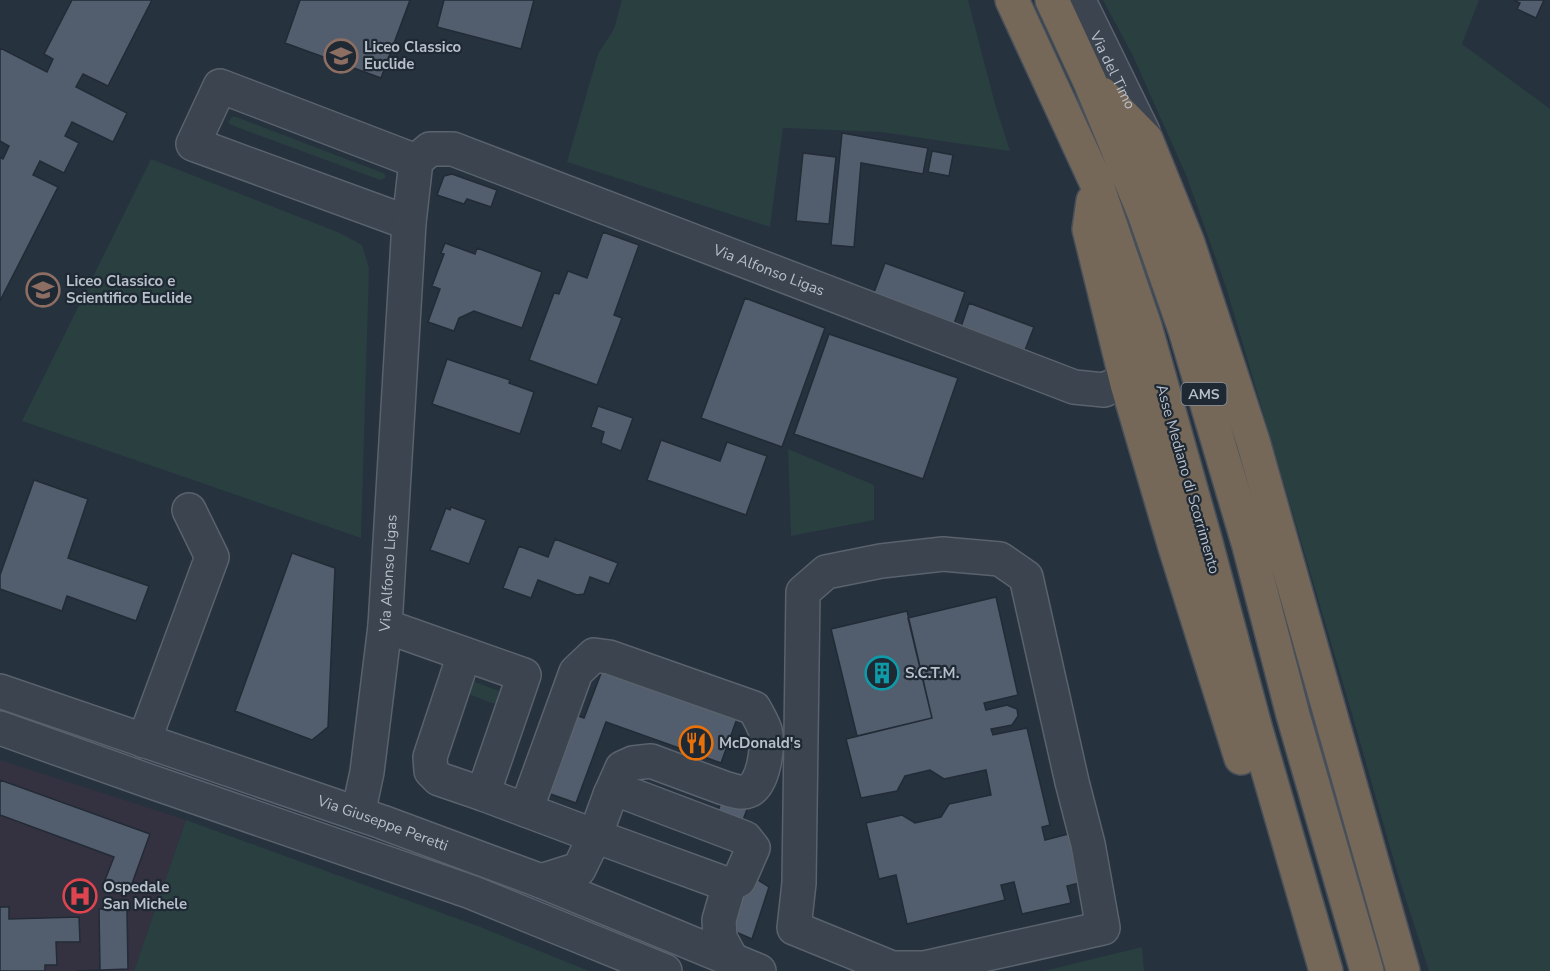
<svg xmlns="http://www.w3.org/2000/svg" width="1550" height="971" viewBox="0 0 1550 971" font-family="'Nunito Sans',sans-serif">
<rect width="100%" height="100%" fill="#27323f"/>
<path fill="#343241" d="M 0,760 L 186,820 L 134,971 L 0,971 Z"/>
<path fill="#293f40" d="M 622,0 L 968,0 L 995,104 L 1010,151 L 881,132 L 783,128 L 770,227 L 567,162 L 598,54 L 614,29 Z
M 1103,0 L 1479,0 L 1462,44 L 1550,109 L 1550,971 L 1429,971 L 1398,875 L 1350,707 L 1226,287 L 1186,175 L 1133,56 Z
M 232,117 L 236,117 L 383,173 L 385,175 L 385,178 L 380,180 L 231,125 L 228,122 Z
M 151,159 L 340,233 L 362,245 L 369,268 L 361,538 L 22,421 Z
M 788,449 L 874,485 L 874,520 L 791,536 Z
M 467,679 L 499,691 L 500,696 L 497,703 L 492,703 L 463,692 Z
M 186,820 L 478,926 L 589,971 L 134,971 Z
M 1142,947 L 1144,971 L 1044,971 Z"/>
<path fill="#525d6d" stroke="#222b36" stroke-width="1.5" d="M 72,0 L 152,0 L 108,86 L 83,74 L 76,87 L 127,113 L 113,142 L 72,122 L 65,136 L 79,143 L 64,173 L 40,161 L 33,175 L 58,187 L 0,301 L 0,157 L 3,159 L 9,146 L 0,141 L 0,48 L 47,72 L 53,59 L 44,54 Z
M 300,0 L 410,0 L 381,78 L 285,43 Z
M 444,0 L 534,0 L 521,49 L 437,27 Z
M 1514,0 L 1544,0 L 1536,18 L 1517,9 L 1520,3 Z
M 842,133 L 928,148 L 923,174 L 861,163 L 854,247 L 831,245 Z
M 932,151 L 953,155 L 949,176 L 928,172 Z
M 803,153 L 836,157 L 829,224 L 796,221 Z
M 452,174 L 497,190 L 491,207 L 467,199 L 464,204 L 437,195 L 444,176 Z
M 603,232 L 639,245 L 614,315 L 622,318 L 597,385 L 529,360 L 554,293 L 559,294 L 568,271 L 587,278 Z
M 445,243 L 475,254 L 477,248 L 542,272 L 522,328 L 474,311 L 459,318 L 454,331 L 428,322 L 440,289 L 432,286 L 444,254 L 441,253 Z
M 885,263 L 965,292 L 954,324 L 873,295 Z
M 745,298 L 825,328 L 782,447 L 701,418 Z
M 969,303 L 1034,327 L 1025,350 L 961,327 Z
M 829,334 L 958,378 L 923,479 L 794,434 Z
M 447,359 L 510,380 L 509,383 L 534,392 L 520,434 L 432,404 Z
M 598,406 L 633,418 L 621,451 L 601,443 L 604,432 L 591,427 Z
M 661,440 L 720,461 L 727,442 L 767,456 L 746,515 L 647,480 Z
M 34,480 L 88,499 L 68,558 L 149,586 L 136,621 L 67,596 L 62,611 L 0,589 L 0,575 Z
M 451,507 L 486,520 L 469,564 L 430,550 L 446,508 L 450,510 Z
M 555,539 L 618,563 L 609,584 L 590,577 L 584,594 L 577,595 L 538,580 L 531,598 L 503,588 L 519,546 L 548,557 Z
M 292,553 L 335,568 L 328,727 L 312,740 L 235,711 Z
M 996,597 L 1018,695 L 984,703 L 986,710 L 1007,705 L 1017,709 L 1018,716 L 1012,725 L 991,729 L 993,735 L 1027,728 L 1050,825 L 1042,827 L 1045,840 L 1072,833 L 1083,882 L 1067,886 L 1071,903 L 1022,914 L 1014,882 L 1001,885 L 1005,900 L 907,924 L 896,875 L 879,879 L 866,823 L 902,815 L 915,823 L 941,817 L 949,804 L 991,795 L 986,770 L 944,779 L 930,770 L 905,776 L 897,791 L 861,798 L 846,739 L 932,718 L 908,618 Z
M 907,611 L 932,718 L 857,736 L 831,629 Z
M 603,668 L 738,716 L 721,763 L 606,722 L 576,803 L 542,791 L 570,713 L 584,718 Z
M 0,780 L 150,834 L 130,889 L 105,880 L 114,857 L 0,815 Z
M 725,790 L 751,799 L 743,820 L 718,811 Z
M 749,874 L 769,887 L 752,939 L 731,930 Z
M 0,907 L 9,907 L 9,919 L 79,917 L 80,942 L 56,942 L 57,965 L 45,965 L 45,971 L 0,971 Z
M 99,909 L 127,909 L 128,969 L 76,971 L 100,970 Z"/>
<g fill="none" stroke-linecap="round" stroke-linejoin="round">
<defs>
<g id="minor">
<path id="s1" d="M 1079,0 L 1081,5 L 1143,132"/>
<path d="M 409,223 L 193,144 L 220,86 L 416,161"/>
<path d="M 943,554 L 1000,559 L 1026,577 L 1072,782 L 1088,844 L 1103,928 L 924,968 L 892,968 L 794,928 L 799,883 L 803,592 L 826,572 L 881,561 Z"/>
<path d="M 385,626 L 524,675 L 483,794"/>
<path d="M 464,655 L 430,757 L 431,771 L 439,779 L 483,794 L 595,836 L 729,885 L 739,880 L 753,848 L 745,838 L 621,791 L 610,795 L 595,836 L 579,869 L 541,881"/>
<path id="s2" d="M 0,691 L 382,822 L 541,881 L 759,971"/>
<path d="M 0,728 L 149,781 L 471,892 L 665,971"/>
<path d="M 144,741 L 212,557 L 189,510"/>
<path d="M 526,810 L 576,672 L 594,655 L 609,657 L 754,708 C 758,715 762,722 765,730 C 769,744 764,785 748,791 C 741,794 731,790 724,788 L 651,761 L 633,763 L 622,768 L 610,795"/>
<path id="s3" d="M 358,814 L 367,772 L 385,626 L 409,223 L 416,161 L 430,149 L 453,149 L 1074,387 L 1104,390 L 1115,385 L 1127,384"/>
<path d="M 729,885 L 719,920 L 720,938 L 732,960"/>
</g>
<path id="highway" d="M 1012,0 L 1096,182 L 1145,326 L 1205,539 L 1255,726 L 1326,971
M 1052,0 L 1090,82 L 1144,213 L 1185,330 L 1249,546 L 1293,715 L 1367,971
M 1102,94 L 1146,139 L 1188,243 L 1253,441 L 1403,971
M 1093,201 L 1089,229 L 1127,384 L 1174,544 L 1241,758"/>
</defs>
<use href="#minor" stroke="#59626d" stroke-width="36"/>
<use href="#highway" stroke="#464f5a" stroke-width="36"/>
<use href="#minor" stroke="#3b444f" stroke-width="33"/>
<use href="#highway" stroke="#756858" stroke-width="33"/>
</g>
<defs>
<symbol id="school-ring" viewBox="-11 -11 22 22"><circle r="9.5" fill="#1f2934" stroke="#8d6e63" stroke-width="1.5"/><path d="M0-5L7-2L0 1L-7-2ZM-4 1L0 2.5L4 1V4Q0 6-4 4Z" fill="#8d6e63"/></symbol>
<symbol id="building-ring" viewBox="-11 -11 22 22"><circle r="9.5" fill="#1f2934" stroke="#0f9aa8" stroke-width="1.5"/><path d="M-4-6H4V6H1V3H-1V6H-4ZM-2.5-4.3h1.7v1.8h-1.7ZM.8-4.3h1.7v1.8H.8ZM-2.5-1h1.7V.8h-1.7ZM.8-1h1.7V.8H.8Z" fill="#0f9aa8"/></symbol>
<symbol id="restaurant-ring" viewBox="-11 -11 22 22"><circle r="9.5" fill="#1f2934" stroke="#e8710a" stroke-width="1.5"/><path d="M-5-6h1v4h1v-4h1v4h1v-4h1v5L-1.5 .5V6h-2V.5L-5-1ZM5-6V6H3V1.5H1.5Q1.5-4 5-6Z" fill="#e8710a"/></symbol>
<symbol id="hospital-ring" viewBox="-11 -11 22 22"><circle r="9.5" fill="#1f2934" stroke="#e0444e" stroke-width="1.5"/><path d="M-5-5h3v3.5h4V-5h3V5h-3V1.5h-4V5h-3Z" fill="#e0444e"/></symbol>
</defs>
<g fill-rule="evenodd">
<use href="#school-ring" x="322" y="37" width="38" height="38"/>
<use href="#school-ring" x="24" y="271" width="38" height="38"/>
<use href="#building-ring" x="863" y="654" width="38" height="38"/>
<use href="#restaurant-ring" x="677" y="724" width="38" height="38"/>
<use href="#hospital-ring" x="61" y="877" width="38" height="38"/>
</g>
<g text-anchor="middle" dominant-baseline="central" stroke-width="4.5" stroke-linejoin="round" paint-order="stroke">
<rect fill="#1f2934" stroke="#89929d" stroke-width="1.5" x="1181.5" y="383" width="45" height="22" rx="4.5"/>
<g font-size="14" font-weight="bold" fill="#b7bfca">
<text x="1204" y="394">AMS</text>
</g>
<g font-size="15" font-weight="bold" fill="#b7bfca" stroke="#1f2934" text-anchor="start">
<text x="364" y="47">Liceo Classico<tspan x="364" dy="17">Euclide</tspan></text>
<text x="66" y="281">Liceo Classico e<tspan x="66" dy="17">Scientifico Euclide</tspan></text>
<text x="905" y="673">S.C.T.M.</text>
<text x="719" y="743">McDonald's</text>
<text x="103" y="887">Ospedale<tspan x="103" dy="17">San Michele</tspan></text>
</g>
<g font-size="15" fill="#b7bfca" stroke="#1f2934">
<text stroke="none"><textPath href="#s1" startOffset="78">Via del Timo</textPath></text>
<text stroke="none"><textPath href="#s3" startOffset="1036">Via Alfonso Ligas</textPath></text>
<text transform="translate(1188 479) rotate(74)">Asse Mediano di Scorrimento</text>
<text stroke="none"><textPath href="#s3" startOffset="243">Via Alfonso Ligas</textPath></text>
<text stroke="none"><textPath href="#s2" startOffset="405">Via Giuseppe Peretti</textPath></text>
</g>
</g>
</svg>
